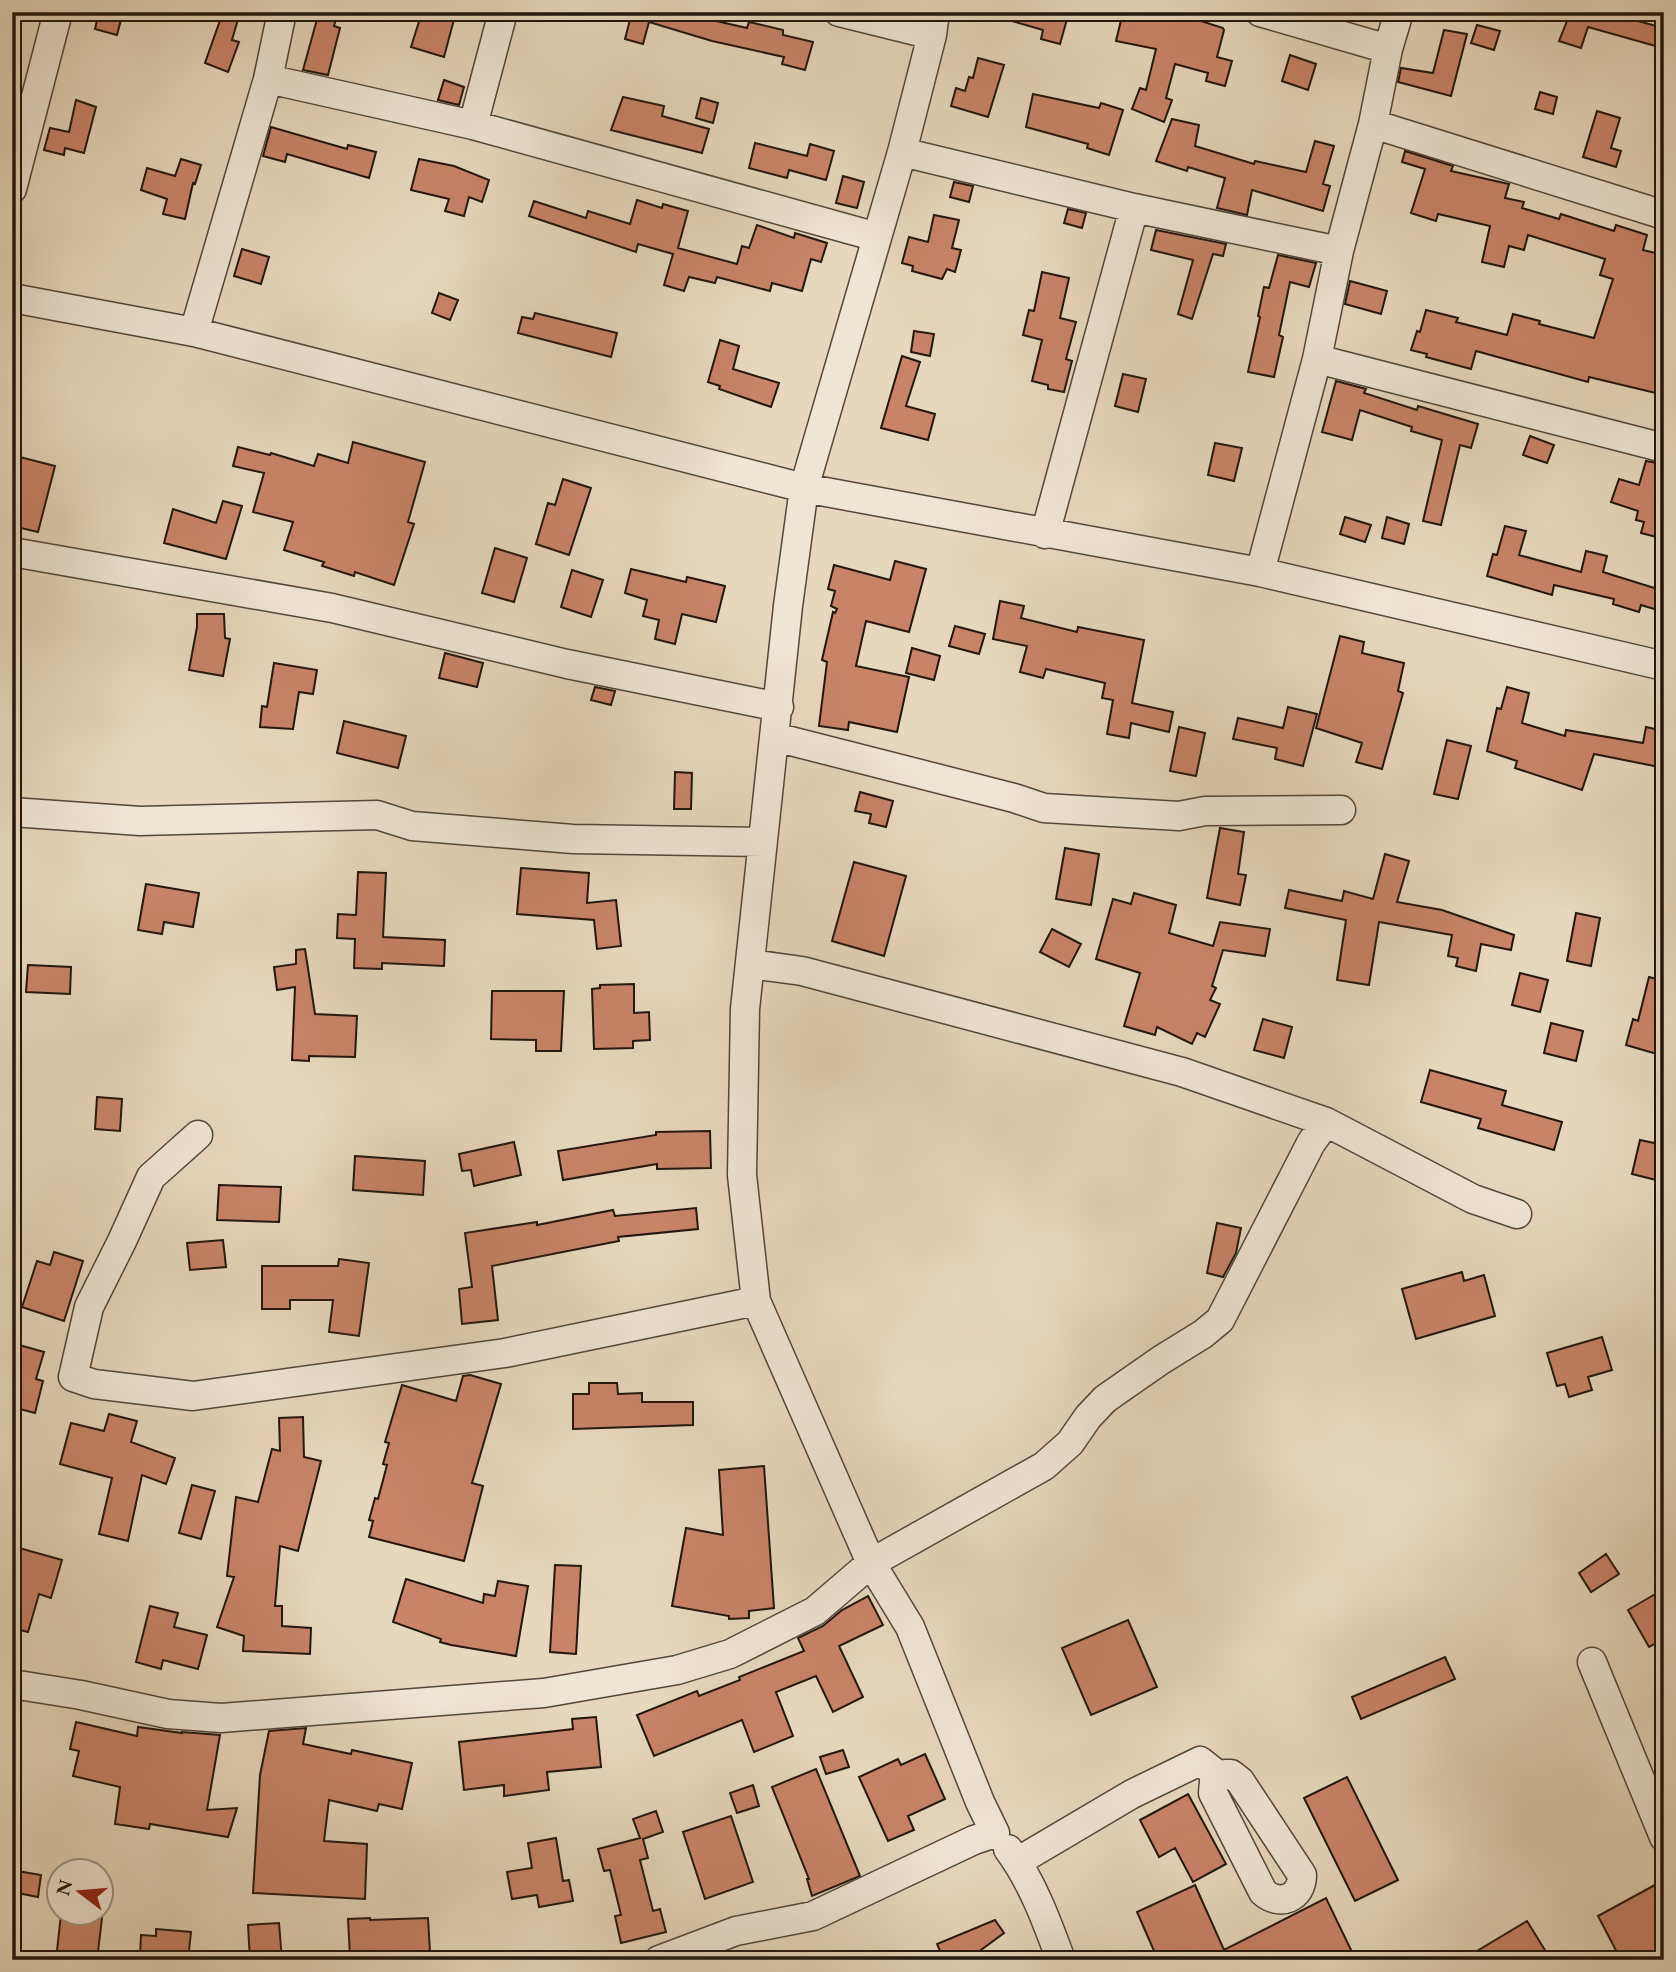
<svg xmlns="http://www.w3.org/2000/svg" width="1676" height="1972" viewBox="0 0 1676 1972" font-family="'EB Garamond',serif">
<rect width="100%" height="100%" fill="#e7d7bc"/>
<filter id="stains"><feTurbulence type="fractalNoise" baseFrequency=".00286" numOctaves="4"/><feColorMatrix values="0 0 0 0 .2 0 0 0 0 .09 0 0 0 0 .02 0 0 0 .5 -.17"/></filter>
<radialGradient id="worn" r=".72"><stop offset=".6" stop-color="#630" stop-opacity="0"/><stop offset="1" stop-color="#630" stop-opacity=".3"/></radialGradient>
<path fill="#c88369" stroke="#22160e" stroke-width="2" d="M 99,12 L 123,12 L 117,35 L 95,29 Z
M 223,12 L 240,12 L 232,40 L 239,42 L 228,72 L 205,63 Z
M 319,12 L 338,12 L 334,26 L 340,28 L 328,75 L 303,70 Z
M 422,12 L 456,12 L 444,57 L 411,47 Z
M 632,12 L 689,12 L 699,17 L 747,28 L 749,22 L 783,30 L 783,35 L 813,42 L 805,70 L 782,64 L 784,57 L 712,41 L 649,22 L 643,44 L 625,39 Z
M 999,12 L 1069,12 L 1060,44 L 1041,39 L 1043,30 L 998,17 Z
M 1123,12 L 1173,12 L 1223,28 L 1224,30 L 1217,57 L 1232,61 L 1225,86 L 1206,81 L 1208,73 L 1175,64 L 1166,98 L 1172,100 L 1164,122 L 1132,109 L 1140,88 L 1146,90 L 1156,49 L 1116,41 Z
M 1556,12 L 1604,12 L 1664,28 L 1659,47 L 1588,27 L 1581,48 L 1559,41 L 1567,21 L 1555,17 Z
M 1477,25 L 1500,31 L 1494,50 L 1471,43 Z
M 1444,30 L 1467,34 L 1451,96 L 1398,82 L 1401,68 L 1433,73 Z
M 1290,55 L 1316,64 L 1308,90 L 1282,81 Z
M 978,58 L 1004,65 L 988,117 L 951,106 L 956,88 L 965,91 L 969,77 L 973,78 Z
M 444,80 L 464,87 L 459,105 L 438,100 Z
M 1540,92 L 1557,97 L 1553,114 L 1535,109 Z
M 1033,94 L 1099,108 L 1101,103 L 1123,110 L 1109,155 L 1087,148 L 1088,144 L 1026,127 Z
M 623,97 L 664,106 L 662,116 L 709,129 L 702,153 L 611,130 Z
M 701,98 L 718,103 L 713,123 L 696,118 Z
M 76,100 L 96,107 L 84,153 L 65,148 L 64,155 L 44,150 L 50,128 L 69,132 Z
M 1597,111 L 1620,118 L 1611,148 L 1621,151 L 1616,167 L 1583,157 Z
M 1172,119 L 1199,125 L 1195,146 L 1254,164 L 1255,161 L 1306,172 L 1315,141 L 1334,146 L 1323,184 L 1330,186 L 1323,211 L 1252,190 L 1247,215 L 1217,208 L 1225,178 L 1188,167 L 1187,171 L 1156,161 Z
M 271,127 L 347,149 L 348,145 L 376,152 L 369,178 L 287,154 L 285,162 L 263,156 Z
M 755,143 L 807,156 L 810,144 L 834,151 L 826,180 L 789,170 L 787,178 L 749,168 Z
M 1405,151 L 1453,166 L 1451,171 L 1509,184 L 1505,198 L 1524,202 L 1522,208 L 1559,219 L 1561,214 L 1614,231 L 1616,225 L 1647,235 L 1643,250 L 1664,255 L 1664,340 L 1657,361 L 1664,362 L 1664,395 L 1589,377 L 1588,382 L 1476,351 L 1471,369 L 1426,357 L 1427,354 L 1411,350 L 1417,331 L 1420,332 L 1426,310 L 1458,318 L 1456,322 L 1507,335 L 1513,314 L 1540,321 L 1539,324 L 1594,338 L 1613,279 L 1600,275 L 1605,259 L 1528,235 L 1524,250 L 1509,246 L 1504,267 L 1482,262 L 1490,226 L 1438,214 L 1436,221 L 1411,213 L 1425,169 L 1402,162 Z
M 181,159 L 201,165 L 195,184 L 193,183 L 185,219 L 163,214 L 167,199 L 141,190 L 147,168 L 175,176 Z
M 419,159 L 454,166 L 489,180 L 482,202 L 469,197 L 464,216 L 445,211 L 449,199 L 411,190 Z
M 843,176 L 864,182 L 857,208 L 836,203 Z
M 954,182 L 973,186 L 969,202 L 950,197 Z
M 637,200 L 662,208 L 663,204 L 688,211 L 678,248 L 737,264 L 742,246 L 749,248 L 757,225 L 794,238 L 795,233 L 827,243 L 821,262 L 811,259 L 802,291 L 772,283 L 770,291 L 717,277 L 715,283 L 689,277 L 684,291 L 664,285 L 673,254 L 638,244 L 636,252 L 529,216 L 534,201 L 586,218 L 588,211 L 630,224 Z
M 1068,209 L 1086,213 L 1082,228 L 1064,223 Z
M 934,215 L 959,220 L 952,248 L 961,250 L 955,272 L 947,269 L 942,279 L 912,271 L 913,266 L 902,263 L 909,237 L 928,242 Z
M 1156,230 L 1226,244 L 1223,256 L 1213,254 L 1192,319 L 1178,314 L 1193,260 L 1151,250 Z
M 242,249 L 269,257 L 261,284 L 234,276 Z
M 1278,255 L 1316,263 L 1309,287 L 1290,282 L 1279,335 L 1283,337 L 1274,377 L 1248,372 L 1260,317 L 1258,316 L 1264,287 L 1269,288 Z
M 1042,272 L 1069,278 L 1060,318 L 1076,322 L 1066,359 L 1072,361 L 1064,392 L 1048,389 L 1048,385 L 1032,381 L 1042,340 L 1023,335 L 1029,310 L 1034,311 Z
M 1350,281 L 1387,291 L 1381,314 L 1345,304 Z
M 439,293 L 458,300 L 450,320 L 432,313 Z
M 535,313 L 617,333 L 611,357 L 518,333 L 522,317 L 533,319 Z
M 914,331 L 934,334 L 930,356 L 911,352 Z
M 720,340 L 739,346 L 733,369 L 779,383 L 771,407 L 719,389 L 720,386 L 708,382 Z
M 902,356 L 920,362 L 906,406 L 935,414 L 928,440 L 881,428 Z
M 1123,374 L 1146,379 L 1138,412 L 1115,406 Z
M 1336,381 L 1366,389 L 1364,393 L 1417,410 L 1418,406 L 1478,424 L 1471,448 L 1460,445 L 1441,525 L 1423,521 L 1442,440 L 1411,431 L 1412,427 L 1360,410 L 1352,440 L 1322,432 Z
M 1530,436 L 1554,445 L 1547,463 L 1523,455 Z
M 353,442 L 425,462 L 408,522 L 414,524 L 394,585 L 355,572 L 354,576 L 322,566 L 324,562 L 284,550 L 293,522 L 253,512 L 264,473 L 233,466 L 238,447 L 270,455 L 271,453 L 314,466 L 318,454 L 348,463 Z
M 1215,443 L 1242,448 L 1234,481 L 1208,475 Z
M 12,455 L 55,466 L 38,532 L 12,526 Z
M 1646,461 L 1664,464 L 1664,539 L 1641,533 L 1644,522 L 1636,520 L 1638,511 L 1611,502 L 1619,479 L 1639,485 Z
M 563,479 L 591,488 L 569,555 L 536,544 L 548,503 L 555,505 Z
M 223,501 L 242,506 L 226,559 L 164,543 L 173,509 L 216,523 Z
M 1345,517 L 1371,525 L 1365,542 L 1340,534 Z
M 1387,517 L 1409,524 L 1404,544 L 1382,538 Z
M 1505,526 L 1526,531 L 1519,555 L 1581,572 L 1586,551 L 1607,556 L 1603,572 L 1664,591 L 1664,612 L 1641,605 L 1639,612 L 1613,604 L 1614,599 L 1554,585 L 1552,595 L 1487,576 L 1493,554 L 1497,555 Z
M 495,548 L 527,558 L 514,602 L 482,593 Z
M 895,561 L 926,569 L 909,632 L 866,621 L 856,666 L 909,677 L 897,732 L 849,722 L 848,730 L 819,726 L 827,662 L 822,660 L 833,612 L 835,613 L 837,609 L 831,606 L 835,591 L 828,589 L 834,565 L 890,580 Z
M 631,569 L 686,582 L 687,577 L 725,586 L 716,622 L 682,614 L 675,644 L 655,639 L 659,620 L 643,616 L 647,600 L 625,593 Z
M 572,570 L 603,580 L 591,617 L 561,607 Z
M 1000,601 L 1024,606 L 1021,618 L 1077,632 L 1078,627 L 1144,640 L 1132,703 L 1173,712 L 1169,732 L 1131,723 L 1129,738 L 1107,734 L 1113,700 L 1102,698 L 1105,683 L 1046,669 L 1043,678 L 1020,672 L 1027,646 L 993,639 Z
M 197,614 L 224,614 L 225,638 L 230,639 L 223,676 L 189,670 L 197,627 Z
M 955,626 L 985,634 L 979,654 L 949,646 Z
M 1340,636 L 1364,642 L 1362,653 L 1404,663 L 1398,691 L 1403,693 L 1382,769 L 1356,762 L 1362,743 L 1316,728 Z
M 912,648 L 940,656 L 934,680 L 906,673 Z
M 445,653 L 483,663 L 477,687 L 439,678 Z
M 274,663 L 317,670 L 313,694 L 299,692 L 293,729 L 260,727 L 262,706 L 267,707 Z
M 595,687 L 615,691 L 611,705 L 591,700 Z
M 1507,687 L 1529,693 L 1522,723 L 1565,736 L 1566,730 L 1643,743 L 1646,727 L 1664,731 L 1664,768 L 1594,754 L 1582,790 L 1515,768 L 1517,761 L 1487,751 L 1497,708 L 1501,709 Z
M 1288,707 L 1317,714 L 1303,766 L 1275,759 L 1277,748 L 1233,739 L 1238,718 L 1283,728 Z
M 344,721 L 406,736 L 398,768 L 337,753 Z
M 1179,727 L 1205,733 L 1196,776 L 1170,771 Z
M 1447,740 L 1471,746 L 1458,799 L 1434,794 Z
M 675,772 L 692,773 L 691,809 L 674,809 Z
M 860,792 L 893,801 L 886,827 L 869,823 L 871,814 L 855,811 Z
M 1220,828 L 1244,832 L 1238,874 L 1246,875 L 1240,905 L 1207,898 Z
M 1065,848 L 1099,854 L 1091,905 L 1056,899 Z
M 1385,854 L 1409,861 L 1397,902 L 1442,910 L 1514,935 L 1511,950 L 1481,944 L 1476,971 L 1456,966 L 1458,958 L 1448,956 L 1452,935 L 1379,922 L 1369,985 L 1337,980 L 1346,920 L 1285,908 L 1289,890 L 1342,901 L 1344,891 L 1373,899 Z
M 854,862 L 906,876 L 884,956 L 832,941 Z
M 521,868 L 589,873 L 587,903 L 616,900 L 621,946 L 597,949 L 594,920 L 517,914 Z
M 358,872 L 386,873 L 383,937 L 445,940 L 444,966 L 382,963 L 382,969 L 354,968 L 355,939 L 337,938 L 338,914 L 356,915 Z
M 146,884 L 199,893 L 193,927 L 164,922 L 162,934 L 138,930 Z
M 1134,893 L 1176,905 L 1169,933 L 1213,946 L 1220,922 L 1270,929 L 1265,956 L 1223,950 L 1212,986 L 1216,988 L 1210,1000 L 1220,1004 L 1205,1037 L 1197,1033 L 1192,1044 L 1157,1027 L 1155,1035 L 1124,1026 L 1140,973 L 1096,959 L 1113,899 L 1131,904 Z
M 1576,913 L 1600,918 L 1591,966 L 1567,961 Z
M 1052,929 L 1081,944 L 1069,967 L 1040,952 Z
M 305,949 L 315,1014 L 357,1016 L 355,1057 L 309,1056 L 309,1061 L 292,1060 L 295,987 L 277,990 L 274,967 L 296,964 L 296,950 Z
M 28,965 L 71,967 L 70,994 L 26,992 Z
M 1520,973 L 1548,980 L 1540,1012 L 1512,1005 Z
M 1649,977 L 1664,981 L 1664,1026 L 1657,1054 L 1626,1045 L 1633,1019 L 1638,1021 Z
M 634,984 L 634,1013 L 649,1012 L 650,1040 L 633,1041 L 633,1048 L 594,1049 L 592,989 L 600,988 L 600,985 Z
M 492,991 L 564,991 L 561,1051 L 536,1051 L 536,1040 L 491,1039 Z
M 1263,1019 L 1292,1027 L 1284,1058 L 1254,1050 Z
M 1551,1023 L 1583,1031 L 1576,1061 L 1544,1053 Z
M 1430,1070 L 1506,1091 L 1502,1105 L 1562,1122 L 1554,1150 L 1478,1128 L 1481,1119 L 1421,1102 Z
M 97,1097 L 122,1099 L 120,1131 L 95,1129 Z
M 710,1131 L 711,1168 L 657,1169 L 657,1164 L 563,1180 L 558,1151 L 656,1135 L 656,1132 Z
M 1640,1140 L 1664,1145 L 1664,1182 L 1632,1174 Z
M 514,1142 L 521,1175 L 474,1186 L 471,1170 L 462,1171 L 459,1154 Z
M 355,1156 L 425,1161 L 423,1195 L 353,1190 Z
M 219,1185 L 281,1187 L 279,1222 L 217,1220 Z
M 696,1208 L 698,1229 L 618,1237 L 619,1241 L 492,1266 L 498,1320 L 462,1324 L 459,1289 L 472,1287 L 465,1233 L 537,1222 L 537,1225 L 613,1210 L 615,1216 Z
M 1217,1223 L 1241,1228 L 1236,1253 L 1223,1277 L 1207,1273 Z
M 223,1240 L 226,1267 L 190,1270 L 187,1243 Z
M 54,1252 L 83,1261 L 64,1321 L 22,1307 L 37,1261 L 50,1265 Z
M 339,1259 L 369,1263 L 359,1336 L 329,1332 L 333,1300 L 290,1300 L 290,1309 L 262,1309 L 262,1266 L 338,1266 Z
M 1462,1272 L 1464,1281 L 1484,1275 L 1495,1316 L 1416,1339 L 1402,1289 Z
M 1602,1337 L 1612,1370 L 1588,1377 L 1592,1390 L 1569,1397 L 1565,1384 L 1557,1386 L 1547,1353 Z
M 12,1343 L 44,1352 L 36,1379 L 43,1381 L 35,1413 L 12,1407 Z
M 470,1375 L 501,1384 L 472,1483 L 483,1486 L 464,1561 L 369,1537 L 373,1521 L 369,1520 L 375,1498 L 378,1499 L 387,1465 L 383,1464 L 389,1443 L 385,1442 L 402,1385 L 456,1401 L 463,1376 Z
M 589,1383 L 617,1383 L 618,1394 L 642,1393 L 642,1402 L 693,1402 L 693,1425 L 573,1429 L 573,1394 L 589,1394 Z
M 109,1414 L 137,1421 L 131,1442 L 175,1458 L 166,1484 L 142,1475 L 128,1541 L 99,1534 L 112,1478 L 60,1464 L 71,1423 L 104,1431 Z
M 303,1417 L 304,1457 L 321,1461 L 298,1551 L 280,1546 L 275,1606 L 282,1606 L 282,1626 L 311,1628 L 310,1654 L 243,1651 L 244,1636 L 217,1627 L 234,1577 L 227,1576 L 236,1497 L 258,1502 L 272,1449 L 280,1451 L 279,1418 Z
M 764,1466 L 774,1608 L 749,1611 L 749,1618 L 729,1619 L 729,1616 L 672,1606 L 686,1528 L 723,1535 L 719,1470 Z
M 192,1485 L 215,1491 L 201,1539 L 179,1533 Z
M 12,1546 L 62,1560 L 51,1598 L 39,1594 L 28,1632 L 12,1628 Z
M 1606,1554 L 1619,1574 L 1591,1592 L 1579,1573 Z
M 555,1565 L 581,1566 L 576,1654 L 550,1652 Z
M 406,1579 L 483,1603 L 484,1594 L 495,1596 L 498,1581 L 528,1586 L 516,1656 L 451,1645 L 440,1642 L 441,1639 L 393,1622 Z
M 1664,1589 L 1664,1639 L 1649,1647 L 1628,1610 Z
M 868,1596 L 883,1625 L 839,1646 L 863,1697 L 833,1712 L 816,1676 L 776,1692 L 793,1736 L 754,1752 L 742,1720 L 654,1756 L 637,1715 L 697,1691 L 699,1696 L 740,1680 L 739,1677 L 804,1651 L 798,1638 L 823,1626 L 842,1610 Z
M 150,1606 L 178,1613 L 174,1627 L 207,1635 L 198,1669 L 163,1660 L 161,1669 L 136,1662 Z
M 1128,1620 L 1157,1687 L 1091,1715 L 1062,1648 Z
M 1445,1657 L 1455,1679 L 1361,1719 L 1352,1697 Z
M 596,1717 L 601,1767 L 547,1772 L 549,1790 L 504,1796 L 504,1785 L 464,1790 L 459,1742 L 573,1729 L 572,1719 Z
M 76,1722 L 137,1736 L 138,1727 L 182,1733 L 182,1732 L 220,1735 L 207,1810 L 237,1808 L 228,1837 L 150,1824 L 149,1829 L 115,1824 L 120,1787 L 73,1776 L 79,1751 L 70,1749 Z
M 306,1728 L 303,1744 L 351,1754 L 352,1750 L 412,1763 L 402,1809 L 379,1804 L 377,1811 L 329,1800 L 324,1841 L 367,1844 L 365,1899 L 253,1893 L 260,1775 L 269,1731 Z
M 843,1750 L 849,1767 L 826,1774 L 820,1757 Z
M 925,1754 L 945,1799 L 908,1816 L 914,1830 L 888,1841 L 859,1777 L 898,1759 L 901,1765 Z
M 816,1769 L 860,1876 L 812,1896 L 807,1879 L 809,1879 L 772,1787 Z
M 1347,1777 L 1398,1880 L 1355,1901 L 1304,1798 Z
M 753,1785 L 759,1806 L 737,1813 L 730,1793 Z
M 1188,1794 L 1226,1864 L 1193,1882 L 1175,1848 L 1159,1857 L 1140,1820 Z
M 656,1811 L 663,1832 L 643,1839 L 648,1858 L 640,1860 L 653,1911 L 660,1909 L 666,1932 L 621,1943 L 615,1916 L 621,1915 L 610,1870 L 604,1871 L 598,1849 L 640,1838 L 633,1819 Z
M 731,1816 L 753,1882 L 705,1899 L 683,1832 Z
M 556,1838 L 563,1881 L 569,1880 L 573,1901 L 539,1907 L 537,1895 L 512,1899 L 507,1872 L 532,1868 L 528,1843 Z
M 12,1870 L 41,1875 L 38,1897 L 12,1892 Z
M 1664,1880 L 1664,1960 L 1621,1960 L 1598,1916 Z
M 1195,1885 L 1224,1950 L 1326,1898 L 1352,1952 L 1336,1960 L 1158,1960 L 1137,1912 Z
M 61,1914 L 102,1918 L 97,1960 L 56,1960 Z
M 370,1918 L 370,1920 L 428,1918 L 430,1952 L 350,1956 L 348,1919 Z
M 995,1920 L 1004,1933 L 977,1953 L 979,1960 L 944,1960 L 937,1944 Z
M 1527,1921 L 1551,1960 L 1462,1960 Z
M 279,1923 L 282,1960 L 250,1960 L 248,1925 Z
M 156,1929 L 191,1932 L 188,1960 L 154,1960 L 154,1957 L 140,1956 L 141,1935 L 156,1936 Z"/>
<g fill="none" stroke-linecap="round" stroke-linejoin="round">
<defs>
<path id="minor" d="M 839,12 L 932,35
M 1388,49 L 1399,12
M 268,79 L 282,12
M 1373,124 L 1664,215
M 473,125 L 503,12
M 902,152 L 1134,208 L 1339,251
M 12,189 L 58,12
M 12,298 L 194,332 L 804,488 L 1260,572 L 1664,666
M 194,332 L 268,79 L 473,125 L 877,237
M 1317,359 L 1664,448
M 1045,534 L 1134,208
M 12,552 L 332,608 L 567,664 L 779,707
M 1260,572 L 1317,359 L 1339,251 L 1373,124 L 1388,49 L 1260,12
M 775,737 L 1014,798 L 1044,808 L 1179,816 L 1205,811 L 1341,810
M 12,812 L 140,821 L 377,815 L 412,826 L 573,839 L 762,842
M 751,964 L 802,971 L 1182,1072 L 1326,1122 L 1473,1199 L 1517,1214
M 198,1135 L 151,1177 L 122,1241 L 89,1307 L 73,1377 L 94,1384 L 193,1396 L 505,1353 L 756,1301
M 1592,1662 L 1664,1837
M 12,1684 L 81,1695 L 168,1714 L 221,1718 L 544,1693 L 677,1670 L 730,1654 L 815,1611 L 871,1563 L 1044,1466 L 1070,1443 L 1088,1417 L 1105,1399 L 1161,1360 L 1203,1334 L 1220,1320 L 1311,1143 L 1326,1122
M 1225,1774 L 1231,1774 L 1240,1781 L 1302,1875 C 1302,1898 1280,1907 1263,1892 L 1213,1793 L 1214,1781 Z
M 1008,1849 C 1032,1881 1047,1922 1061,1960
M 1017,1862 L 1132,1794 L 1200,1761 L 1219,1776
M 659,1960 L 736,1931 L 813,1916 L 974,1840 L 995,1833 L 980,1802 L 910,1627 L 871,1563 L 756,1301 L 742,1175 L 745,1009 L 788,606 L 804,488 L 902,152 L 932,35 L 935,12"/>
</defs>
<use href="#minor" stroke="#53463a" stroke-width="31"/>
<use href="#minor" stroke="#efe5d3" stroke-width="28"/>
</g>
<rect width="1676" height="1972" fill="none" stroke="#e7d7bc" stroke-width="42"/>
<rect x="14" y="14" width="1648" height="1944" fill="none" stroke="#22160e" stroke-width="3.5"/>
<rect x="21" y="21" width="1634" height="1930" fill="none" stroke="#22160e" stroke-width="2"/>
<g transform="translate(80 1892) rotate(286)"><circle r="33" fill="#efe5d3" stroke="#9d9284" stroke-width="2"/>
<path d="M0-5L12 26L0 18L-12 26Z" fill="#8f2418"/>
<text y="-10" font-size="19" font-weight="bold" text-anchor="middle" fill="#22160e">N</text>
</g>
<rect width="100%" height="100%" filter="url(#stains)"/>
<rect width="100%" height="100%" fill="url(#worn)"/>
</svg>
